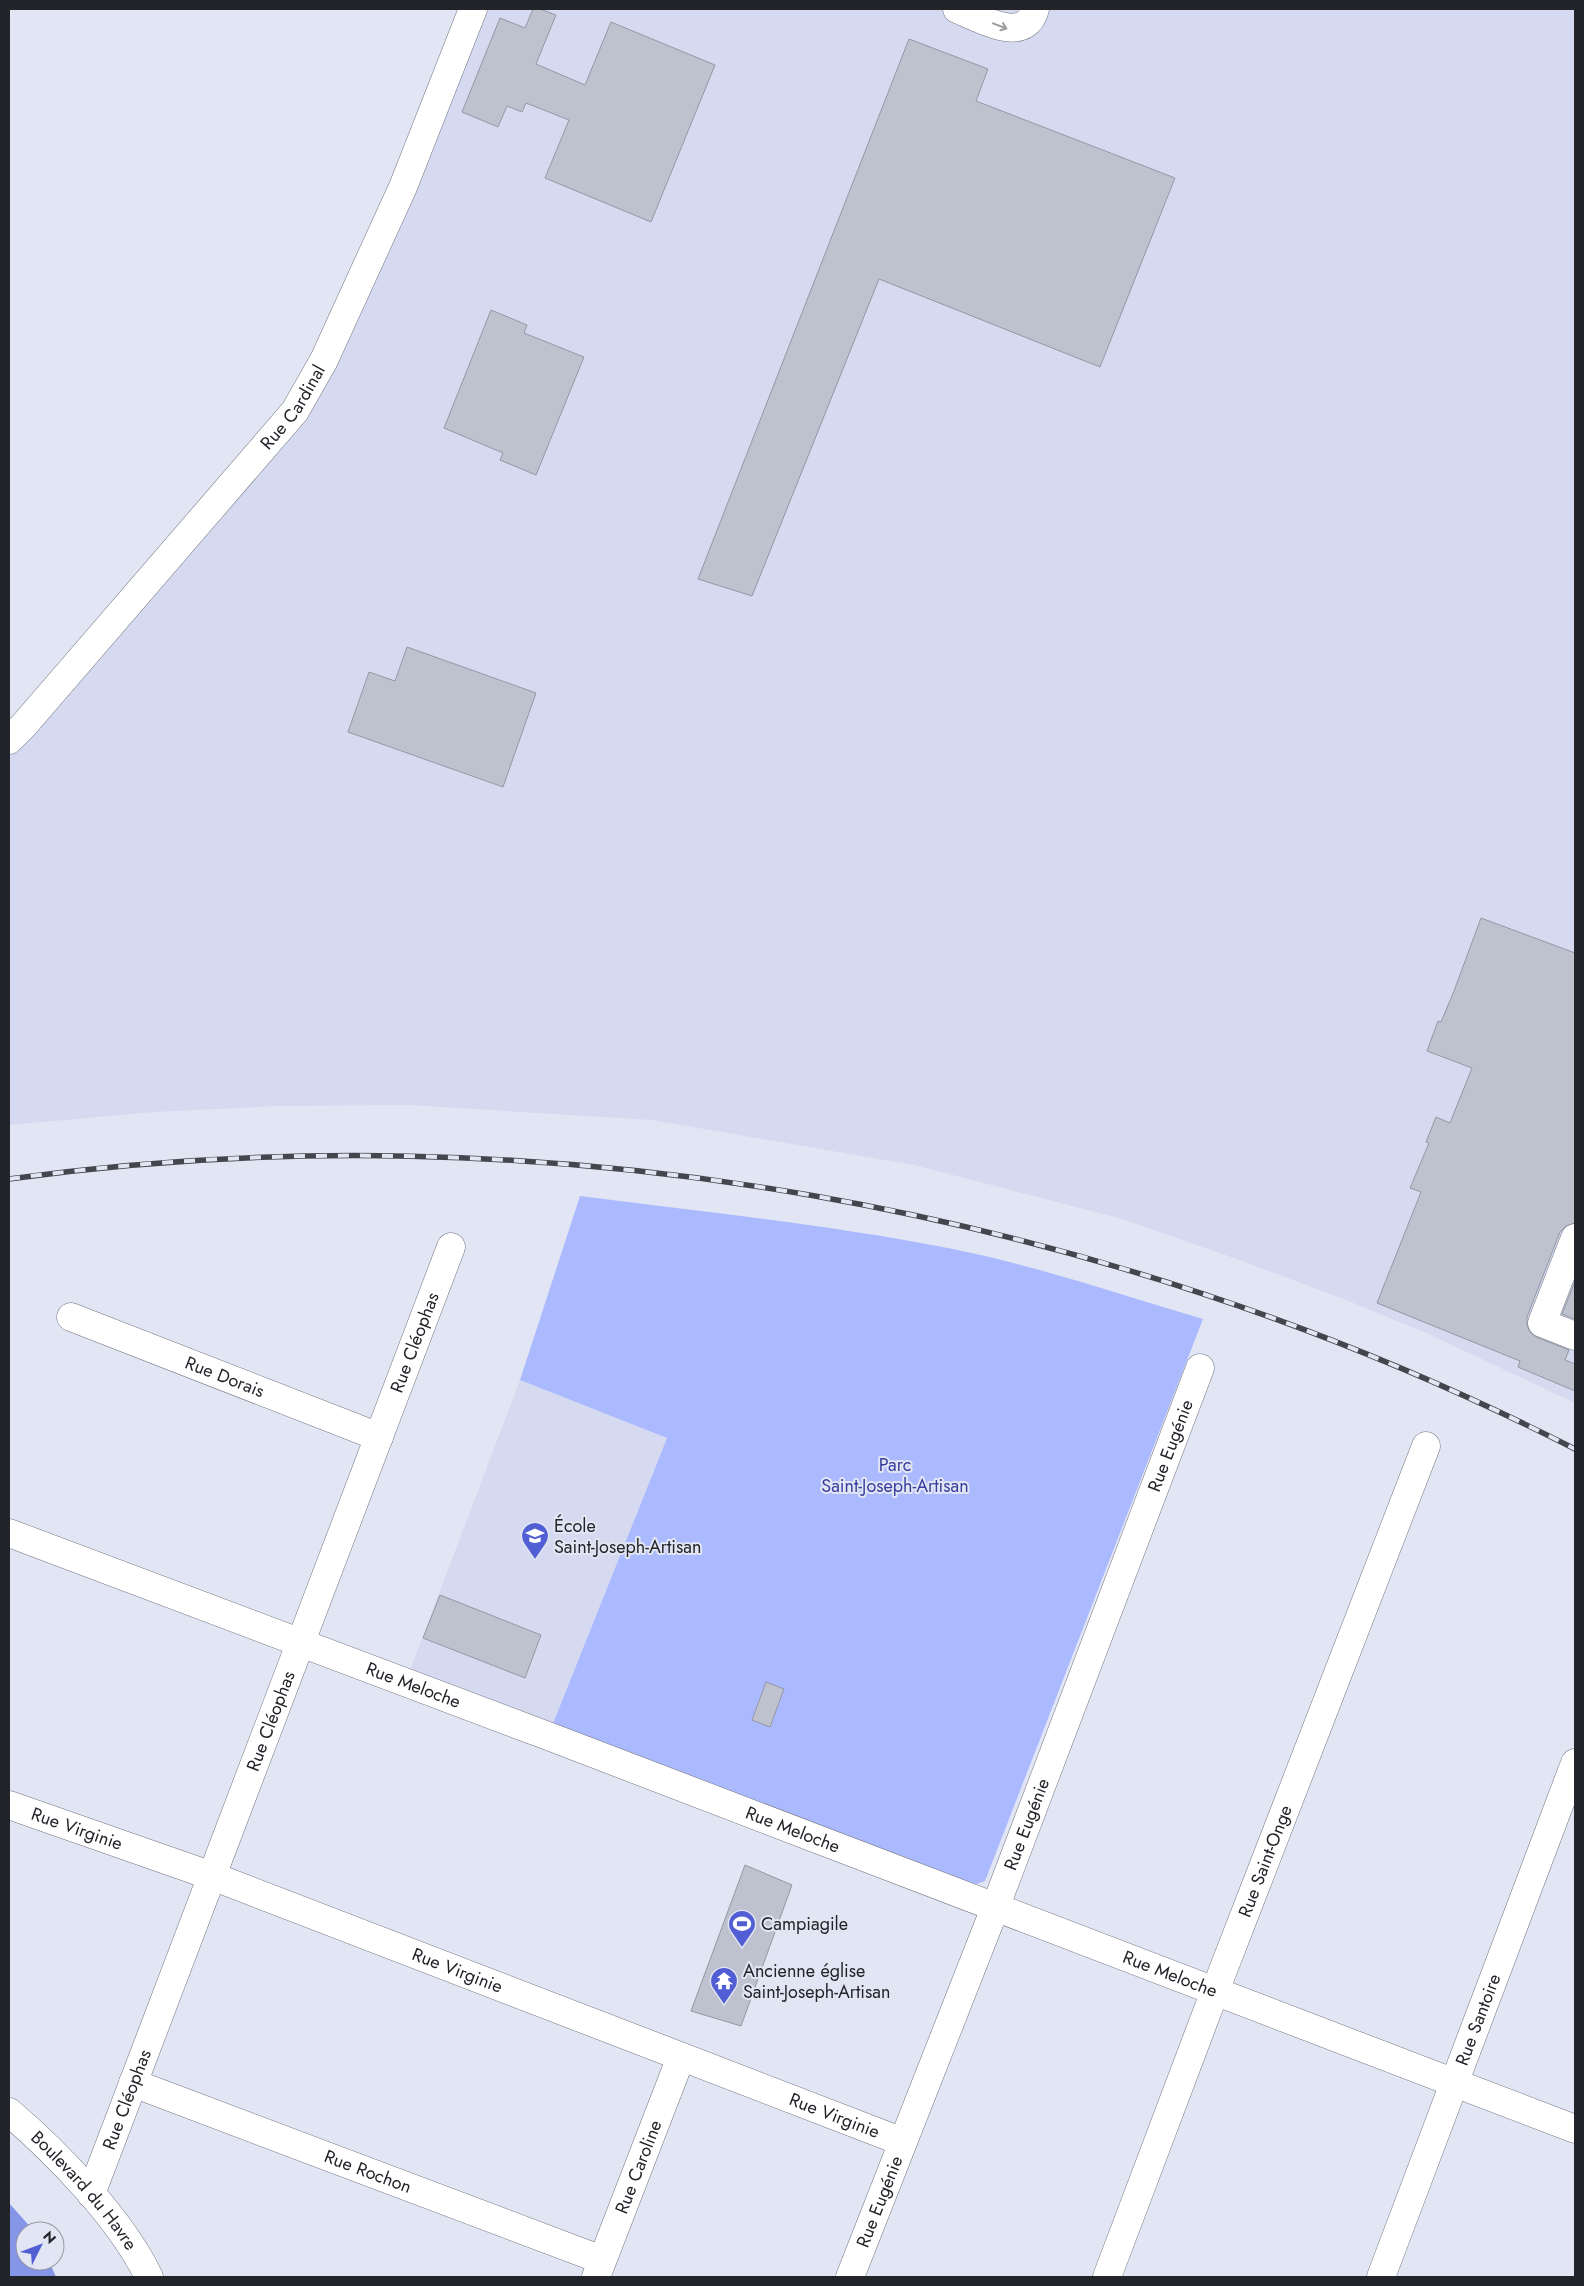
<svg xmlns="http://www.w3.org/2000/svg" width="1584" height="2286" viewBox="0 0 1584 2286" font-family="Jost,sans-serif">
<rect width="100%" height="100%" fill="#e2e6f4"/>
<path fill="#d5daf0" d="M 473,9 L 1575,9 L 1575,1403 L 1424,1332 L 1341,1298 L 1228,1256 L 1122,1219 L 914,1165 L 651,1120 L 408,1105 L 282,1106 L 155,1112 L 9,1125 L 9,740 L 295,411 Z
M 520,1380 L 667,1438 L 548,1736 L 405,1683 Z"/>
<path fill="#abbafe" d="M 580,1196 C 703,1212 826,1224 948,1248 C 1034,1265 1119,1294 1203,1319 L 985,1881 L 974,1885 L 548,1736 L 667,1438 L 520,1380 Z"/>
<path fill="#8595e8" d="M 9,2203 L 34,2231 L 25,2231 L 25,2261 L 49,2261 L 56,2277 L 9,2277 Z"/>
<path fill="#bec2cf" stroke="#9497a4" d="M 533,9 L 540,9 L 556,15 L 536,64 L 585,85 L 611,22 L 715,65 L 651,222 L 545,178 L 569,120 L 526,103 L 522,112 L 507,106 L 498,127 L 462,112 L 500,18 L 525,28 Z
M 909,39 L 988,69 L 976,101 L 1175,178 L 1100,367 L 879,279 L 752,596 L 698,579 Z
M 491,310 L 527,325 L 524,333 L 584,357 L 536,475 L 500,460 L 503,453 L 444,428 Z
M 407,647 L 536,693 L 503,787 L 348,732 L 369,672 L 395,681 Z
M 1481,918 L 1575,953 L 1575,1223 L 1566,1226 L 1560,1232 L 1527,1317 L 1527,1325 L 1530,1332 L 1536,1337 L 1569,1350 L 1565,1360 L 1575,1364 L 1575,1391 L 1518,1367 L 1520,1361 L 1377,1303 L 1421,1192 L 1410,1188 L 1429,1143 L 1426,1142 L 1436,1117 L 1450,1123 L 1472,1068 L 1427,1051 L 1438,1021 L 1441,1022 L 1454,991 Z
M 1575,1281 L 1575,1319 L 1562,1314 Z
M 440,1595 L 541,1635 L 525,1678 L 423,1638 Z
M 766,1682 L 784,1689 L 770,1727 L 752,1720 Z
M 745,1865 L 792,1885 L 741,2026 L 691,2011 Z"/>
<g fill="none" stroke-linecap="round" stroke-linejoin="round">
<defs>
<g id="minor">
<path d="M 957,9 C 980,18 1025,46 1035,9"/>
<path id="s1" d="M 9,740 L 24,725 L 295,411 L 324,360 L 403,187 L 473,9"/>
<path d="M 1575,1238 L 1542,1323 L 1575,1336"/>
<path id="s2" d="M 71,1317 L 379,1437"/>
<path id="s3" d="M 9,1533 L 548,1736 L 1575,2129"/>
<path id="s4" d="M 9,1805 L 212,1876 L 903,2142"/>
<path id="s5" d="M 133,2083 L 602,2260"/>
<path id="s6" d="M 9,2112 C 58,2154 121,2219 149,2277"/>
<path id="s7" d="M 91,2194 L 451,1247"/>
<path id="s8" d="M 596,2277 L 681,2057"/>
<path id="s9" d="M 850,2277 L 995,1908 L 1200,1368"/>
<path id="s10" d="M 1107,2277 L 1215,1991 L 1426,1446"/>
<path id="s11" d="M 1381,2277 L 1575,1763"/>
</g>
</defs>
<use href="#minor" stroke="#727581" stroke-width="29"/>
<use href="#minor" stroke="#fff" stroke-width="28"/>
<defs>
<path id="rail" d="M 9,1179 C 540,1106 1098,1206 1575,1449"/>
</defs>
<use href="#rail" stroke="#45464d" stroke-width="5.5"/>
<use href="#rail" stroke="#e2e6f4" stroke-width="4" stroke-dasharray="11" stroke-linecap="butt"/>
</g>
<defs><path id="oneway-shaft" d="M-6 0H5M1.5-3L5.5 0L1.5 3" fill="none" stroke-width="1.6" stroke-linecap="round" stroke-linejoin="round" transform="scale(1.25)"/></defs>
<use stroke="#9c9c9f" href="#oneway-shaft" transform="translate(1000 26) rotate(21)"/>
<defs>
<symbol id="school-pin" viewBox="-11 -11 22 30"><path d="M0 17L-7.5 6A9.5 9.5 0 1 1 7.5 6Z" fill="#525ed4" stroke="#e2e6f4"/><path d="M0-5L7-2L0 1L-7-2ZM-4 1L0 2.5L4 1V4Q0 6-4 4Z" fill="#fff"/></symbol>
<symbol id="stadium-pin" viewBox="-11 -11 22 30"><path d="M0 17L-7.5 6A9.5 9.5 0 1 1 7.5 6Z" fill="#525ed4" stroke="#e2e6f4"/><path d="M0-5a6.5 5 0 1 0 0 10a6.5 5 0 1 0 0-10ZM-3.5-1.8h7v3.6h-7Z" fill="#fff"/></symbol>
<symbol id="temple-pin" viewBox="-11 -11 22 30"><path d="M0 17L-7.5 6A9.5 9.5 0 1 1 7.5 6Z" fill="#525ed4" stroke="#e2e6f4"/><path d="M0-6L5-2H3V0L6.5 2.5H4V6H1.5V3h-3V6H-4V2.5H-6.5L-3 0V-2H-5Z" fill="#fff"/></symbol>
</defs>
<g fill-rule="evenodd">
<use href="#school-pin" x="519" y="1520" width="32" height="43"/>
<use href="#stadium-pin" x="726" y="1908" width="32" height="43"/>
<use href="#temple-pin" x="708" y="1965" width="32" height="43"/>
</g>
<g text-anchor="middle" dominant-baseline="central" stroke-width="4" stroke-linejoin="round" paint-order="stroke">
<g font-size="18" fill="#232429" stroke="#e2e6f4">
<text stroke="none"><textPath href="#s1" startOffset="438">Rue Cardinal</textPath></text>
<text stroke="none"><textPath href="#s7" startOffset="911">Rue Cléophas</textPath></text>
<text stroke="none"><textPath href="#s2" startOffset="165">Rue Dorais</textPath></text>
<text stroke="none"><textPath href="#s9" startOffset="891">Rue Eugénie</textPath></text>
<text stroke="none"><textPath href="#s3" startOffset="432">Rue Meloche</textPath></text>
<text stroke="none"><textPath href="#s7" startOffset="506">Rue Cléophas</textPath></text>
<text stroke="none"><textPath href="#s9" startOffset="486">Rue Eugénie</textPath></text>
<text stroke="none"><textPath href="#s4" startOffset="72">Rue Virginie</textPath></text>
<text stroke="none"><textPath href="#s3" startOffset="838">Rue Meloche</textPath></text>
<text stroke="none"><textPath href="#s10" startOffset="445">Rue Saint-Onge</textPath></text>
<text stroke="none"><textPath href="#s4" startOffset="478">Rue Virginie</textPath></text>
<text stroke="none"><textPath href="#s3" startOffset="1242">Rue Meloche</textPath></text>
<text stroke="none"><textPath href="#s11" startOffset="275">Rue Santoire</textPath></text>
<text stroke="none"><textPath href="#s7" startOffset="101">Rue Cléophas</textPath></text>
<text stroke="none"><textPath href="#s4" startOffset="882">Rue Virginie</textPath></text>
<text stroke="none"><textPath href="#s8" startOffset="118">Rue Caroline</textPath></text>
<text stroke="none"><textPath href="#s5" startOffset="251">Rue Rochon</textPath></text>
<text stroke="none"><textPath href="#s6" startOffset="109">Boulevard du Havre</textPath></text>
<text stroke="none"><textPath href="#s9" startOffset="81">Rue Eugénie</textPath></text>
</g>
<g font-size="18" fill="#363d9d" stroke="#e2e6f4">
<text x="895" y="1465">Parc<tspan x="895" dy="21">Saint-Joseph-Artisan</tspan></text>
</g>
<g font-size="18" fill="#232429" stroke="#e2e6f4" text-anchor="start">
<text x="554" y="1526">École<tspan x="554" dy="21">Saint-Joseph-Artisan</tspan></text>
<text x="761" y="1924">Campiagile</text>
<text x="743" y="1971">Ancienne église<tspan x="743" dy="21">Saint-Joseph-Artisan</tspan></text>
</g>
</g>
<rect width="1584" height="2286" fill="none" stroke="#232429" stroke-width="20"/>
<g transform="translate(40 2246) rotate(48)"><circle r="24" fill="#e2e6f4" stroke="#9698a3"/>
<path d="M0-4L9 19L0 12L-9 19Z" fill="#525ed4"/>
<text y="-8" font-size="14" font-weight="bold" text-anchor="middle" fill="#232429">N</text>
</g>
</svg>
